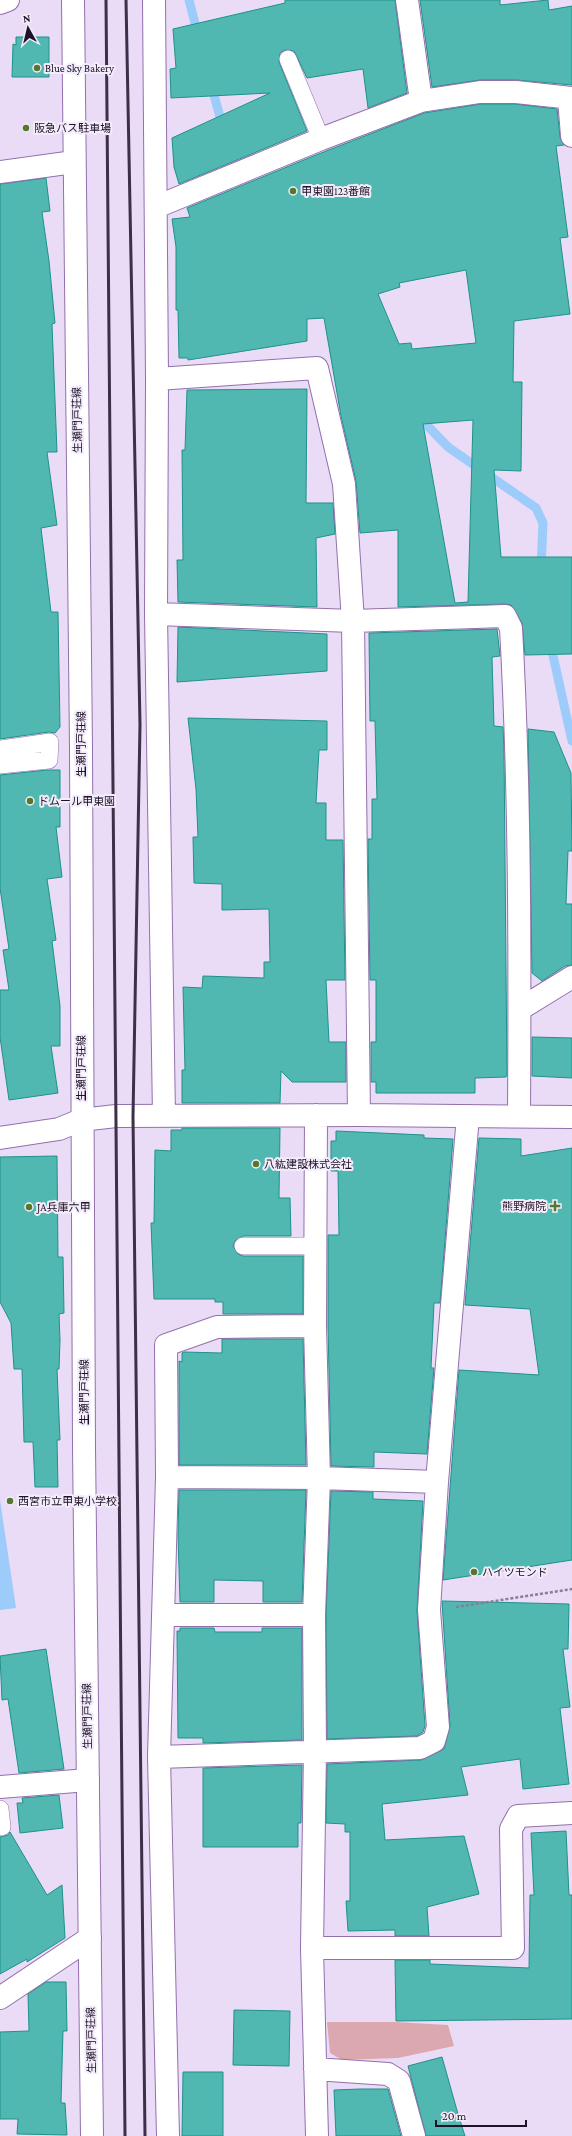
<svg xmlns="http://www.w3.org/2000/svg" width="572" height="2136" viewBox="0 0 572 2136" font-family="'Crimson Pro','Noto Sans JP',serif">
<rect width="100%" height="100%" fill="#eadcf6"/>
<path fill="#dca8af" d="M 327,2022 L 394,2022 L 448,2025 L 454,2046 L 398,2058 L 342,2060 L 330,2053 Z"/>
<path fill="#9dccfb" d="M 0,1500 L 16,1608 L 0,1610 Z"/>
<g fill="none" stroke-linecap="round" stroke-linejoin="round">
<path stroke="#9dccfb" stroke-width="9" d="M 189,0 L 198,35
M 211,84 L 223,128
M 417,415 L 448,447 L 536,508 L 543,523 L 541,569
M 550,642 L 572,741"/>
</g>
<path fill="#50b8b1" stroke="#1f918b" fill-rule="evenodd" d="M 285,0 L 395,0 L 407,93 L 368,108 L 363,69 L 307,78 L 294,51 L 285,50 L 280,53 L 279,62 L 307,131 L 179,184 L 174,167 L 172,138 L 270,93 L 171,98 L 170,69 L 176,68 L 173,29 L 285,3 Z
M 420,0 L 500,0 L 500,5 L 548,0 L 549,10 L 572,6 L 572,85 L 517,80 L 480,80 L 432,87 Z
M 16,37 L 49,37 L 49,77 L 12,77 L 13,44 L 16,45 Z
M 481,104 L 515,104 L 557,109 L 560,137 L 564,145 L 556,146 L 568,237 L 560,238 L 570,314 L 514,321 L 513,382 L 522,382 L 521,471 L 494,470 L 501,557 L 572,557 L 572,654 L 525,655 L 522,623 L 511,605 L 505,604 L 398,607 L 398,530 L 360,533 L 356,481 L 341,416 L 324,318 L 307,319 L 307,341 L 188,360 L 188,358 L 179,358 L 178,310 L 176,310 L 176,247 L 172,219 L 190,217 L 187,208 L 316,155 L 424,113 ZM 466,270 L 476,343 L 412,349 L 411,343 L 399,344 L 378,294 L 400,287 L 399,283 ZM 473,420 L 468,602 L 455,603 L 423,424 Z
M 46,178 L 50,211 L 42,212 L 49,261 L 55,323 L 52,324 L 57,452 L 47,452 L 57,525 L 41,528 L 51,612 L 58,612 L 60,727 L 55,733 L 49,732 L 0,739 L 0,184 Z
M 307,389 L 306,503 L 333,503 L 335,534 L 316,538 L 317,607 L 178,602 L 177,560 L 183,560 L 182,450 L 185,450 L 187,390 Z
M 178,627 L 327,634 L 327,671 L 177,682 Z
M 497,629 L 500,656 L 492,657 L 494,726 L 503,727 L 504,750 L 507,1075 L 506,1077 L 475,1078 L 475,1093 L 376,1093 L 376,1082 L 371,1082 L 371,1042 L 376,1042 L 376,980 L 370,980 L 368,839 L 372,839 L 372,799 L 377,799 L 375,721 L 370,721 L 369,633 Z
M 188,718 L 327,721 L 327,750 L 319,750 L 316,803 L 326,803 L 326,840 L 343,840 L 345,980 L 326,980 L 329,1042 L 346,1042 L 346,1082 L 292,1082 L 281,1071 L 280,1103 L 182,1103 L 182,1070 L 185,1070 L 183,987 L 202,988 L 203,976 L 264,978 L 264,962 L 270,962 L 269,909 L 222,910 L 222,884 L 194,883 L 193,837 L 198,837 L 196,789 Z
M 528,729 L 554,732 L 571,773 L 572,851 L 568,851 L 566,904 L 572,904 L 572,965 L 565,966 L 542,981 L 532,973 Z
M 47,770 L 60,770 L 60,827 L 56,827 L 62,877 L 47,879 L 56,940 L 52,941 L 60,1006 L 60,1046 L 51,1046 L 58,1093 L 9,1100 L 0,1037 L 0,990 L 9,990 L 3,950 L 9,949 L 0,888 L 0,775 Z
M 532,1037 L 572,1038 L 572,1078 L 532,1076 Z
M 182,1128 L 280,1128 L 279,1198 L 290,1198 L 291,1236 L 243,1236 L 235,1241 L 233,1246 L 238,1254 L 243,1256 L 303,1256 L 303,1314 L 223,1314 L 223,1302 L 215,1302 L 215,1299 L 154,1299 L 151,1223 L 154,1223 L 155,1150 L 171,1151 L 171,1130 L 182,1130 Z
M 336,1131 L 424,1135 L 424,1138 L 453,1139 L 440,1303 L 434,1303 L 431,1368 L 434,1368 L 427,1454 L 374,1452 L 374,1467 L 331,1466 L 328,1326 L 328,1235 L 339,1235 L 338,1171 L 331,1171 L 331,1141 L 336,1141 Z
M 479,1138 L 521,1139 L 521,1156 L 572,1148 L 572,1560 L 443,1580 L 459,1370 L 539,1375 L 530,1309 L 465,1305 Z
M 57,1156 L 58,1257 L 63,1257 L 64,1313 L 59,1314 L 60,1340 L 59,1369 L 57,1369 L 60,1440 L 57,1440 L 58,1487 L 35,1487 L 33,1442 L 24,1442 L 22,1369 L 14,1369 L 11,1323 L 0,1302 L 0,1157 Z
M 222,1339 L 303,1339 L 306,1465 L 179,1465 L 179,1361 L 182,1362 L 182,1353 L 184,1352 L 222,1353 Z
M 179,1490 L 306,1490 L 302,1602 L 263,1602 L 263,1581 L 214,1580 L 214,1602 L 180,1602 L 178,1535 Z
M 331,1491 L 373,1492 L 373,1499 L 423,1501 L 417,1611 L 425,1726 L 423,1732 L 417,1736 L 327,1739 L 326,1615 Z
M 442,1601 L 569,1604 L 568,1649 L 563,1649 L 570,1707 L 560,1708 L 569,1784 L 523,1789 L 520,1759 L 461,1767 L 468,1795 L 382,1804 L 385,1840 L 464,1836 L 479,1894 L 427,1907 L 429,1936 L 395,1936 L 395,1930 L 348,1931 L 346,1901 L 350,1901 L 350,1832 L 345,1832 L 345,1824 L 326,1823 L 327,1764 L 421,1760 L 444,1749 L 450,1726 Z
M 180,1628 L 214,1628 L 215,1632 L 262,1632 L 262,1628 L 302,1628 L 302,1740 L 203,1743 L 203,1738 L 178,1738 L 177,1631 L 180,1631 Z
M 46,1649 L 64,1769 L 19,1773 L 8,1699 L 2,1700 L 0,1656 Z
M 302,1765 L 301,1823 L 298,1823 L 298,1847 L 203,1847 L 203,1768 Z
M 59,1795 L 63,1828 L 20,1833 L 17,1803 L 23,1803 L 22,1798 Z
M 566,1831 L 569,1895 L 572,1895 L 572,2019 L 396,2021 L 395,1960 L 430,1960 L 430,1964 L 529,1968 L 530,1895 L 534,1895 L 531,1833 Z
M 10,1832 L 47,1895 L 62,1885 L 65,1938 L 27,1962 L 27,1959 L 0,1974 L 0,1837 L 8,1835 Z
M 46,1982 L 66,1982 L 67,2031 L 63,2031 L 61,2103 L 65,2103 L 67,2135 L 17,2134 L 18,2119 L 0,2119 L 0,2032 L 29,2031 L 28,1994 Z
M 234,2010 L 290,2011 L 289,2066 L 233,2065 Z
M 442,2057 L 458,2114 L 465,2136 L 426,2136 L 408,2066 Z
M 183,2072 L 223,2072 L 223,2136 L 182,2136 Z
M 360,2089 L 388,2089 L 401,2136 L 336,2136 L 334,2090 Z"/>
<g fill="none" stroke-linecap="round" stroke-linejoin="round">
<defs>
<path id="lane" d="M 288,59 L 321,139
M 0,749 L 50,742 L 49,760 L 0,765
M 243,1246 L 315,1246
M 0,1809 L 2,1827"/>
<path id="street" d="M 154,0 L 157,379 L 156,614 L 164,1116
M 407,0 L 421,101
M 0,3 L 8,0
M 569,98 L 572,136
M 0,172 L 74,162
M 156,207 L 321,139 L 421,101 L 480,92 L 516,92 L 572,98
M 157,379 L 317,368 L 344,484 L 353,621 L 359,1115
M 156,614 L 353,621 L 505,616 L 511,628 C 520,790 520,954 519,1116
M 520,1009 L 572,977
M 316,1115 L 315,1326 L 319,1478 L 314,1615 L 315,1751 L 312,1948 L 317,2136
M 0,1138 L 59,1129 L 81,1120 L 116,1116 L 359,1115 L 572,1117
M 167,1477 L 319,1478 L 437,1482
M 163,1615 L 314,1615
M 159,1757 L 420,1748 L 434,1741 L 438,1727 L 429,1610 L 437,1482 L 468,1116
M 0,1787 L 88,1780
M 312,1948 L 513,1948 L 511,1829 L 518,1816 L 572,1813
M 0,1998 L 90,1938
M 315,2069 L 388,2074 L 399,2081 L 414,2136
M 168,2136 L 159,1757 L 167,1477 L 166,1345 L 217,1327 L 315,1326"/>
<path id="secondary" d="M 73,0 L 81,748 L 84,1448 L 92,2136"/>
</defs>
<use href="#lane" stroke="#9270ac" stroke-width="18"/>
<use href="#street" stroke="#9270ac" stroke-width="24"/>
<use href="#secondary" stroke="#9270ac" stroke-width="24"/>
<path stroke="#8a7d95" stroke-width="2.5" stroke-dasharray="3 2" stroke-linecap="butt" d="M 456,1607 L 572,1589"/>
<use href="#lane" stroke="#fff" stroke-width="17"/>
<use href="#street" stroke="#fff" stroke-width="22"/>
<use href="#secondary" stroke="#fff" stroke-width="22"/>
<path stroke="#3c2f47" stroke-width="3" d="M 106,0 L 125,2136
M 126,0 L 140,725 L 133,1117 L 145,2136"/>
</g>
<g fill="#56772d" stroke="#f3ecfa" stroke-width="1.5">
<circle cx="37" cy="68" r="4"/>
<circle cx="26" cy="128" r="4"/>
<circle cx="293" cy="191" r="4"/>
<circle cx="30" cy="801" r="4"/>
<circle cx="256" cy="1164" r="4"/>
<path d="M553 1200h4v4h4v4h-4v4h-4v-4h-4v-4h4z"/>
<circle cx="29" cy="1207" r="4"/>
<circle cx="10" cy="1501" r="4"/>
<circle cx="474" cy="1572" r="4"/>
</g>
<g text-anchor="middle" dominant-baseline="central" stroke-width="4" stroke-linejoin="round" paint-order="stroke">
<g font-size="11" fill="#1e1128" stroke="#f3ecfa" text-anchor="start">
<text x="45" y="68">Blue Sky Bakery</text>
<text x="34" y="128">阪急バス駐車場</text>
<text x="301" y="191">甲東園123番館</text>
<text x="38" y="801">ドムール甲東園</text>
<text x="264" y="1164">八紘建設株式会社</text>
<text x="546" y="1206" text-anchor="end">熊野病院</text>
<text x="37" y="1207">JA兵庫六甲</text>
<text x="18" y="1501">西宮市立甲東小学校</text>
<text x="482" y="1572">ハイツモンド</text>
</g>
<g font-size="11" fill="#1e1128" stroke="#f3ecfa">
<text transform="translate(77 420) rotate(-91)">生瀬門戸荘線</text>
<text transform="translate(81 744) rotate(-90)">生瀬門戸荘線</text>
<text transform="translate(81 1068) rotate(-90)">生瀬門戸荘線</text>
<text transform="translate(84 1392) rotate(-90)">生瀬門戸荘線</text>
<text transform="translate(87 1716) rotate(-91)">生瀬門戸荘線</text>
<text transform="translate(91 2040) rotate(-91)">生瀬門戸荘線</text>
</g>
</g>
<g transform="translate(28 28) rotate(352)" stroke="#f3ecfa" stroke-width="3" paint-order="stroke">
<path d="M0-3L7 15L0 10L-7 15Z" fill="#1e1128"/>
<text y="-6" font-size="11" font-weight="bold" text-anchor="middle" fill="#1e1128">N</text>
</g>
<path d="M436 2120v6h90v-6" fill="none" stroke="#1e1128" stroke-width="2"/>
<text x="442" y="2120" font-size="12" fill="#1e1128" stroke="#f3ecfa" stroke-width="3" paint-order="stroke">20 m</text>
</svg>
